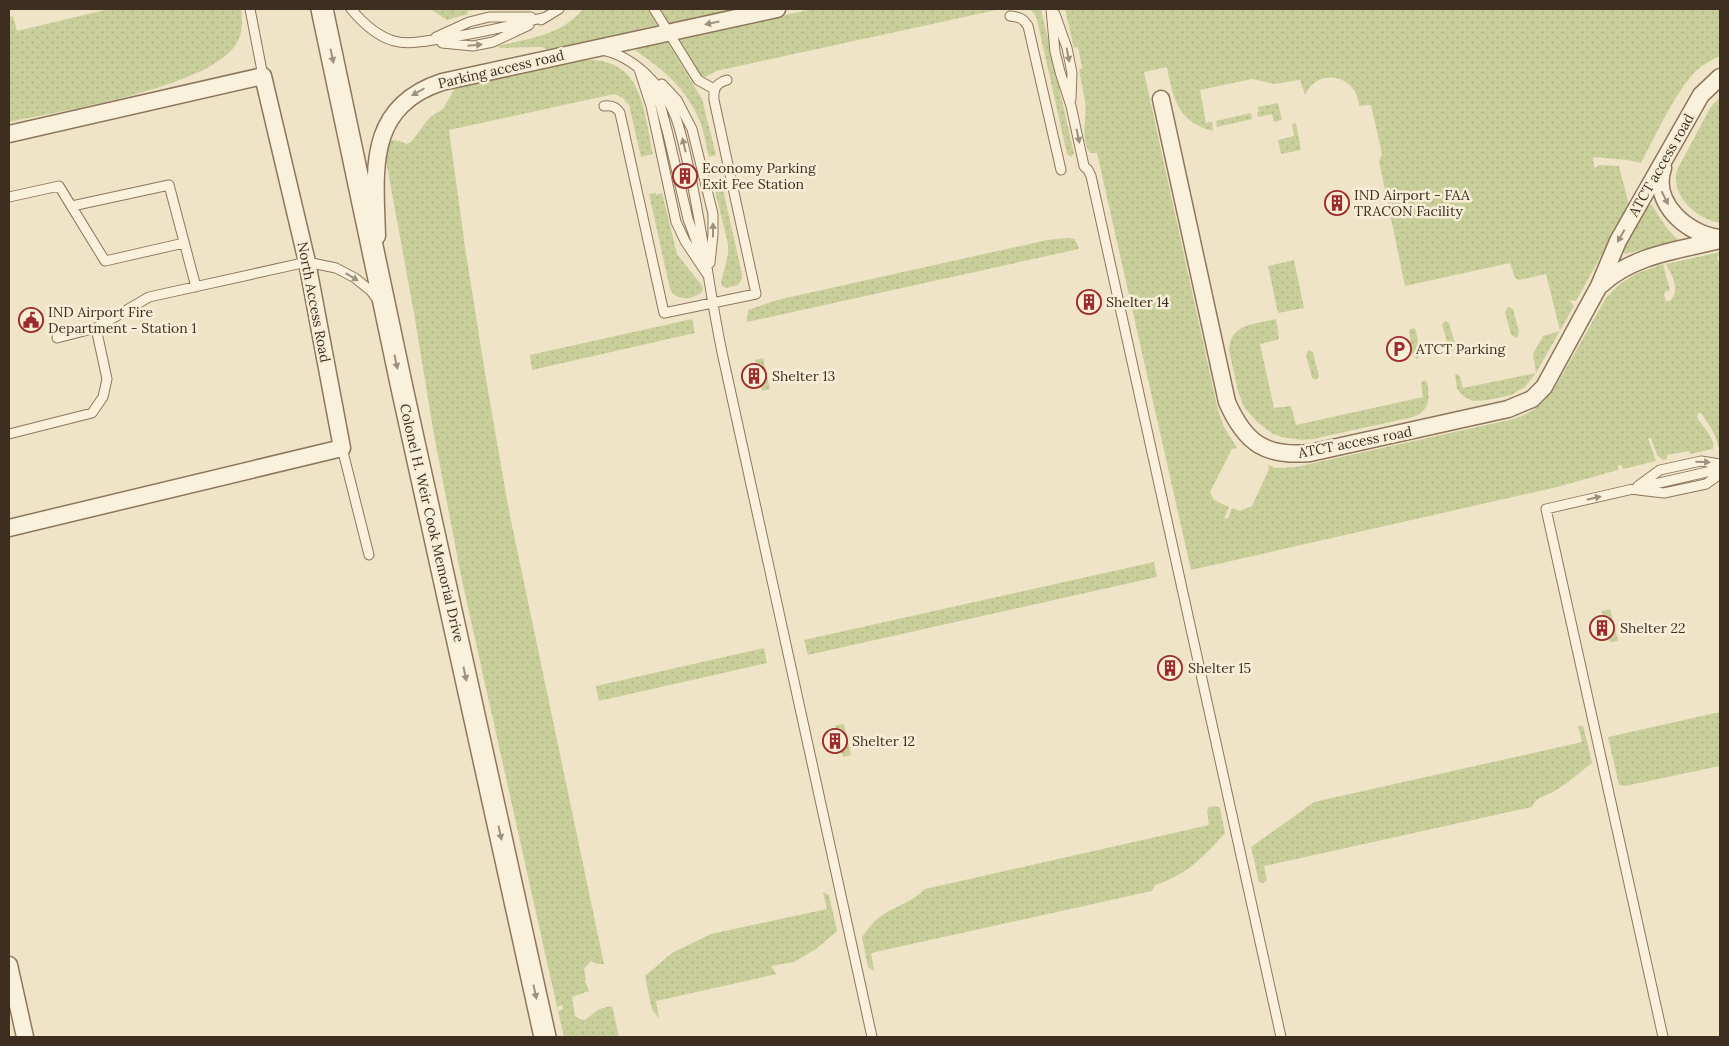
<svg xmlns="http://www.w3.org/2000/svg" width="1729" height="1046" viewBox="0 0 1729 1046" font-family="Lora,serif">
<defs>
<pattern id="grass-dots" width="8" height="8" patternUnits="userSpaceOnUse" patternTransform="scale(1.25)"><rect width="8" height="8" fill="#c9cf9b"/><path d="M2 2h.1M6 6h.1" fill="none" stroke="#aeb285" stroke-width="1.8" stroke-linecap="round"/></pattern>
</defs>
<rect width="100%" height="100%" fill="#f0e4c8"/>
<path fill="url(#grass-dots)" d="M 109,9 L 241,9 C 243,21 243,35 235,46 C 205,88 61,111 9,122 L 9,17 L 13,16 L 17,31 Z
M 430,9 L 481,9 L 467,11 L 468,14 L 447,20 Z
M 583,9 L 648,9 L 657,25 L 548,50 L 542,47 L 500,48 L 498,46 C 530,38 560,36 583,9 Z
M 661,9 L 732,9 L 669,23 Z
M 813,9 L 1001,9 L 716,71 L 705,77 L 701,76 L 679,38 Z
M 1029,9 L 1041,9 L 1074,153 L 1071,157 L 1067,154 L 1037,20 L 1034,13 Z
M 1065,9 L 1720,9 L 1720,56 C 1712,60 1704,64 1697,70 C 1676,90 1655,137 1641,163 L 1627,160 L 1593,157 L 1594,167 L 1596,168 L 1598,165 L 1619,166 L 1629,205 L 1576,301 L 1569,300 L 1574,306 L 1536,373 L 1525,387 L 1511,395 L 1488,400 L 1473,401 L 1463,396 L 1457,389 L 1455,375 L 1457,374 L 1460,376 L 1463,388 L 1536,373 L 1533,354 L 1543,336 L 1560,331 L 1546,274 L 1519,280 L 1515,278 L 1510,263 L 1405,286 L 1379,161 L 1382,154 L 1371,105 L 1359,106 C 1358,75 1317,66 1305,95 L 1300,80 L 1274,84 L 1252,79 L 1200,90 L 1206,123 L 1212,122 L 1213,131 C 1178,122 1173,99 1167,67 L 1144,72 L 1217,406 L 1223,425 L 1237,448 L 1232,449 L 1210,492 L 1214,500 L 1229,507 L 1224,519 L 1228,518 L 1232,508 L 1240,511 L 1252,506 L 1269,469 L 1268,465 L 1276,468 L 1296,467 L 1509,420 C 1530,414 1539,408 1553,391 L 1606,298 L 1620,284 L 1635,274 L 1663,264 L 1670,290 L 1665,292 L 1664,295 L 1666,301 L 1670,301 C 1681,290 1672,275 1666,264 L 1720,252 L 1720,256 L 1717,257 L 1718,261 L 1720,261 L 1720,448 L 1718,447 C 1717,434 1708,424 1701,413 L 1698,413 L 1697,417 C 1702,427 1715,436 1713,449 L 1690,454 L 1689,451 L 1667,455 L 1667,459 L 1663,460 L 1657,455 L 1651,438 L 1648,438 L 1656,461 L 1623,469 L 1622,466 L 1620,465 L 1618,466 L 1618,470 L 1557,487 L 1191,570 L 1097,153 L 1090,153 C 1080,138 1087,118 1085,101 C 1083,91 1081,80 1079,70 L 1082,68 L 1078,47 L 1074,48 Z
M 667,41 L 702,99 L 716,155 L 709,157 C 706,145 704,131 699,119 C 686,89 663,69 636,51 L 637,48 Z
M 582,60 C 643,57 643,108 653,154 L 641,157 L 629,105 L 623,98 L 614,94 L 449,130 L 465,247 L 486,379 L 509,511 L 604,964 L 597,964 L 591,961 L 584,969 L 586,979 L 585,981 L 589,991 L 572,997 L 575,1016 L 580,1019 L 585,1020 L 599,1009 L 612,1006 L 619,1037 L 564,1037 L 558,1011 L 563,1009 L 562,1005 L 557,1007 L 461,576 L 434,435 L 414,313 L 386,161 L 390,140 L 399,141 L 407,144 L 411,142 L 430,117 L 443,109 L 455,88 Z
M 1720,97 L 1720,223 C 1697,219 1670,196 1677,170 L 1710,108 Z
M 1278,103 L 1282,120 L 1274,122 L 1272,114 L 1258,117 L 1257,112 L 1259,111 L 1258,107 Z
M 1251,113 L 1252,119 L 1217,127 L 1216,121 Z
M 1296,123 L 1301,150 L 1281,154 L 1278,140 L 1294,136 L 1292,124 Z
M 721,181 L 742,274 L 742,279 L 738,285 L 726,288 L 722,286 L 721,282 L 728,255 L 728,244 L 713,183 Z
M 656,193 L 656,195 L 662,193 L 677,254 L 703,287 L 703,290 C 696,300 676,302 670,289 L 649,194 Z
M 1648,204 L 1652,205 L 1666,227 L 1677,239 L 1677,241 L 1625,254 L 1622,250 L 1647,205 L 1648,208 L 1650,205 Z
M 1067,238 L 1075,239 L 1079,249 L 747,322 L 748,310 L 777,300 L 1047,240 Z
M 1294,260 L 1304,308 L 1278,313 L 1268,266 Z
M 1508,307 L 1513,309 L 1519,332 L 1517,338 L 1511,335 L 1505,312 Z
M 692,319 L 695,333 L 532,370 L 530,355 Z
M 1276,319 L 1279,338 L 1277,340 L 1260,344 L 1274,408 L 1291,406 L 1296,425 L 1423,397 L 1421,383 L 1424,380 L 1427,382 C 1430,398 1430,411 1413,417 L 1313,439 L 1302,440 L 1282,437 L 1273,434 L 1257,422 L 1244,407 L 1238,391 L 1229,350 C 1230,323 1255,324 1276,319 Z
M 1445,321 L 1449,323 L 1456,347 L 1453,351 L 1449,349 L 1442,325 Z
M 1413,328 L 1416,330 L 1420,355 L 1417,359 L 1413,356 L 1409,332 L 1409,330 Z
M 1310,350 L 1313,353 L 1319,376 L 1316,380 L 1312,378 L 1306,355 L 1308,351 Z
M 763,358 L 770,389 L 762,391 L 755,360 Z
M 1154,562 L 1157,577 L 808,655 L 804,640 Z
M 1610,609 L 1618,641 L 1610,642 L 1602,611 Z
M 764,648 L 767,663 L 599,701 L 596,686 Z
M 1720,712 L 1720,766 L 1625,786 L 1619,785 L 1608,737 Z
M 844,724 L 851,755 L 843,757 L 835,725 Z
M 1578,726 L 1583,726 L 1584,729 L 1592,763 C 1579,773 1566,785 1551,793 C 1544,796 1535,798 1532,807 L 1264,866 L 1267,880 L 1263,883 L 1259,882 L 1251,847 L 1314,802 L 1582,742 Z
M 1215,806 L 1220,808 L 1225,833 C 1205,856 1185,876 1155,885 L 1152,891 L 871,953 L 874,971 L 868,967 L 862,937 C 868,928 875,920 884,914 C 899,905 913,901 925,889 L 1209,825 L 1207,810 L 1209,807 Z
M 823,892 L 829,895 L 837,931 L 816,949 L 794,962 L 771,966 L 777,974 L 656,1001 L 659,1018 L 652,1010 L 645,976 L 672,953 L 711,934 L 827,909 Z"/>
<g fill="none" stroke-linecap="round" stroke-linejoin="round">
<defs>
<path id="service" d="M 250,9 L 263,76
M 351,9 C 362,22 376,36 394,41 C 409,45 425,41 440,39 C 476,34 510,26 546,17
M 654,9 L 698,80 L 714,89
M 1051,9 L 1055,52 L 1060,72 L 1071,106 L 1084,166 L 1088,170 L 1091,176 L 1281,1037
M 1055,14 L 1067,48 L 1072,73 L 1071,99
M 1010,16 C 1019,17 1023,18 1028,26 L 1061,170
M 541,20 L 559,9
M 436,37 L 469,22 L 489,17 L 531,17
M 442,43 L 473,46 L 493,42 L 529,25
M 602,50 C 634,56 665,88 676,118 C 682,135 685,152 689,169 C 704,234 710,301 725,366 C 774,589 823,813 872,1037
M 639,69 L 651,106 L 676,222 L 685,241 L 707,274
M 648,82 L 660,104 L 668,134 L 688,219 L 702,257
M 662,84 L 677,100 L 692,129 L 713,214 L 713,234 L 710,263
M 604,106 C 611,105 616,106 620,113 L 664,313 L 756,294 L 714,100 C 713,89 716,83 727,80
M 9,197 L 59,186 L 105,261 L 184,243
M 72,206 L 169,185 L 196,287
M 57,338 L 96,328 L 149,297 L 307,262 L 336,268 L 355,278 L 371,291 L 376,298
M 9,434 L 92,413 L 103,397 L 107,379 L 96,328
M 342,448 L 369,555
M 1638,486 L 1660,470 L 1701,461 L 1720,464
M 1638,490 L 1664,493 L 1706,484 L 1720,474
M 1663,1037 L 1546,509 L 1720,469"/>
<path id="minor" d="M 1161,99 L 1227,402 C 1245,443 1265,457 1310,453 L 1508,409 L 1532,399 L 1544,387 L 1599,286 L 1618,241 L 1701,95 L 1720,77
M 9,134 L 263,76 L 307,262 L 342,448 L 9,528
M 1663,168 C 1651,203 1688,235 1720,238
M 377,236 C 375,170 366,107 442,82 L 777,9
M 1601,285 C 1632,255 1680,250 1720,240
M 9,965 L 25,1037"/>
<path id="tertiary" d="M 322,9 L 402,388 L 545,1037"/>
</defs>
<use href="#service" stroke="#8d765c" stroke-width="11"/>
<use href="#minor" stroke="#8d765c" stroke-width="19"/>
<use href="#tertiary" stroke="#8d765c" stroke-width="24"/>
<use href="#service" stroke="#faf1dc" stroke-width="9"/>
<use href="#minor" stroke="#faf1dc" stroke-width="16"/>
<use href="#tertiary" stroke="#faf1dc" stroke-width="21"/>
</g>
<defs><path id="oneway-solid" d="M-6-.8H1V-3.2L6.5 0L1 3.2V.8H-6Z" transform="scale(1.25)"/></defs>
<g fill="#9c907e">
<use href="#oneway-solid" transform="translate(712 23) rotate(168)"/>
<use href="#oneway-solid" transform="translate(475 45) rotate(-5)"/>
<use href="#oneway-solid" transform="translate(1068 55) rotate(79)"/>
<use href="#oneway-solid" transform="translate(332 56) rotate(78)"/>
<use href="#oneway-solid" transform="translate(418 92) rotate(150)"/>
<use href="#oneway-solid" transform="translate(1078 136) rotate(78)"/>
<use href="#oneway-solid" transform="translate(684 145) rotate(-103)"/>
<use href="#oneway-solid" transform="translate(1665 198) rotate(63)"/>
<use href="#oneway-solid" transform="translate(713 230) rotate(-90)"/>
<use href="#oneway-solid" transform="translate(1621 236) rotate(119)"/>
<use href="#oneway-solid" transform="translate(352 277) rotate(31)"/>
<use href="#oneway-solid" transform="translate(396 362) rotate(78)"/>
<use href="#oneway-solid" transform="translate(1703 462) rotate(1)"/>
<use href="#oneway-solid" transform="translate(1594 498) rotate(-13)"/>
<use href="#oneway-solid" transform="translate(465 674) rotate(78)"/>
<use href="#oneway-solid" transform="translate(500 833) rotate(78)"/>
<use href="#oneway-solid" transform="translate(535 992) rotate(78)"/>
</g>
<defs>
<symbol id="building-ring" viewBox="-11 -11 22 22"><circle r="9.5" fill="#f7eed8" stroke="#9e2a2b" stroke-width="1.5"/><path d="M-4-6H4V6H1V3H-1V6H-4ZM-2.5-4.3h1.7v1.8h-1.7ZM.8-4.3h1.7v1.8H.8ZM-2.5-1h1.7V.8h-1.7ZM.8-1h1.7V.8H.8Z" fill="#9e2a2b"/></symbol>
<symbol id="civic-ring" viewBox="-11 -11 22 22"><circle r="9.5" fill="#f7eed8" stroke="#9e2a2b" stroke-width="1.5"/><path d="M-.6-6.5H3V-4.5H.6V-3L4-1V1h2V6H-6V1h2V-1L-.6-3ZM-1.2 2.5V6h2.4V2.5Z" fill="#9e2a2b"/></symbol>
<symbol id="parking-ring" viewBox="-11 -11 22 22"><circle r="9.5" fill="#f7eed8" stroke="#9e2a2b" stroke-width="1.5"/><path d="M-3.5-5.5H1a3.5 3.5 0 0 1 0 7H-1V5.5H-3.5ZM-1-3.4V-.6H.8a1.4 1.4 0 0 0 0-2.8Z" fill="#9e2a2b"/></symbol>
</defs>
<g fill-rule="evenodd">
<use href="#building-ring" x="671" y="162" width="28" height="28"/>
<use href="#building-ring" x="1323" y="189" width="28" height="28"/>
<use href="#building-ring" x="1075" y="288" width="28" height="28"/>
<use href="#civic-ring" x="17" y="306" width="28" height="28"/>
<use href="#parking-ring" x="1385" y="335" width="28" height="28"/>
<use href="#building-ring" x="740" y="362" width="28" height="28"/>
<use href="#building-ring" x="1588" y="614" width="28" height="28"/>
<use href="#building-ring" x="1156" y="654" width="28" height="28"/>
<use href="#building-ring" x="821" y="727" width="28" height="28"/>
</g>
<g text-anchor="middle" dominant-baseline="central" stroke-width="5" stroke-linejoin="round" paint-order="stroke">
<g font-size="14" fill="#3d2e20" stroke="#f7eed8">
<text transform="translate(501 69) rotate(-13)">Parking access road</text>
<text transform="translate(1661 165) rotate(-60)">ATCT access road</text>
<text transform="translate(314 302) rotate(79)">North Access Road</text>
<text transform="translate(1355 442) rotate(-11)">ATCT access road</text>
<text transform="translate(432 523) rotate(77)">Colonel H. Weir Cook Memorial Drive</text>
</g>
<g font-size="14" fill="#3d2e20" stroke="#f7eed8" text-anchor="start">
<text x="702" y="168">Economy Parking<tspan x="702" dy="16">Exit Fee Station</tspan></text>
<text x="1354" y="195">IND Airport - FAA<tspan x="1354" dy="16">TRACON Facility</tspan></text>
<text x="1106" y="302">Shelter 14</text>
<text x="48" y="312">IND Airport Fire<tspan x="48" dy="16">Department - Station 1</tspan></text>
<text x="1416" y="349">ATCT Parking</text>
<text x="772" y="376">Shelter 13</text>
<text x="1620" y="628">Shelter 22</text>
<text x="1188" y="668">Shelter 15</text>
<text x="852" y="741">Shelter 12</text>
</g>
</g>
<rect width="1729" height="1046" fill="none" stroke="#3d2e20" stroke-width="20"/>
</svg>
